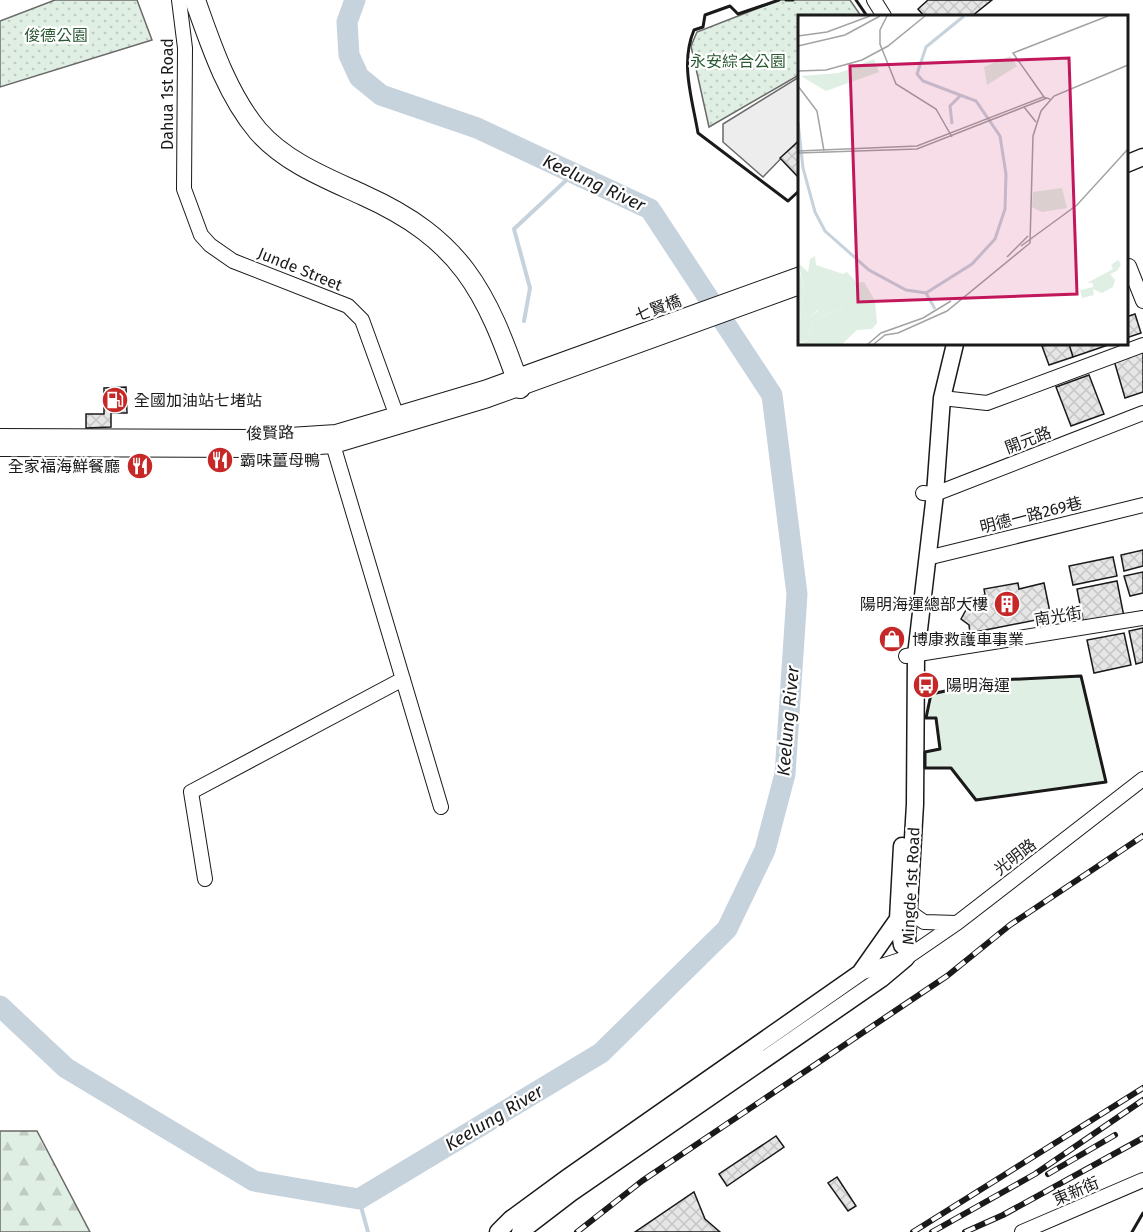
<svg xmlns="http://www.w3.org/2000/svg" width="1143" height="1232" viewBox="0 0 1143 1232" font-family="'Fira Sans','Noto Sans TC',sans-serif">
<defs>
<pattern id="forest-firs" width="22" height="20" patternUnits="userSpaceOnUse" patternTransform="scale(1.5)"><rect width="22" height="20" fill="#e0efe3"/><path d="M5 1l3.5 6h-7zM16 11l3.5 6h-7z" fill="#c0ccc2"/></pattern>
<pattern id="park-dots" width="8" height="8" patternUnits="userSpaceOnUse" patternTransform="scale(1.5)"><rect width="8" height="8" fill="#e0efe3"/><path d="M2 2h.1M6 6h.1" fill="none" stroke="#c0ccc2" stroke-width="1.8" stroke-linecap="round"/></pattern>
<pattern id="building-cross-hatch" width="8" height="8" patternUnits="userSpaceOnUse" patternTransform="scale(1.5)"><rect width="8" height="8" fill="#e6e6e6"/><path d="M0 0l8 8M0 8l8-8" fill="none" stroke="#c5c5c5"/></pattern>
</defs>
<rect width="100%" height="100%" fill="#fff"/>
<path fill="#e0efe3" stroke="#6a6a6a" stroke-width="1.5" d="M 1081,676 L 1106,782 L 976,800 L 951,768 L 925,768 L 925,752 L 940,749 L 936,718 L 926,718 L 931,694 L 998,680 Z"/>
<path fill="url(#forest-firs)" stroke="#6a6a6a" stroke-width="1.5" d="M 0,1131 L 37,1131 L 90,1232 L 0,1232 Z"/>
<path fill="url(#park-dots)" stroke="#6a6a6a" stroke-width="1.5" d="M 55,0 L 137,0 L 152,40 L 0,87 L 0,21 Z
M 779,0 L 850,0 L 861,16 L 800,16 L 799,75 L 709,127 L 691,46 L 697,32 Z"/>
<path fill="#ededed" stroke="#6a6a6a" stroke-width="1.5" d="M 799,77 L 799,140 L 763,177 L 723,142 L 723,124 Z"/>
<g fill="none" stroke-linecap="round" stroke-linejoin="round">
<path stroke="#c6d2dc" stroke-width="4" d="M 524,321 L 530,288 L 514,229 L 575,172
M 359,1199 L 368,1232"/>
<path stroke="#c6d2dc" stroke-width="21" d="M 0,1006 L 66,1068 L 254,1181 L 359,1199 L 601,1053 L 727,929 L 765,850 L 785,774 L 797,594 L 772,395 L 650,209 L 477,128 L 381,95 L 359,77 L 349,55 L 347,22 L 355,0"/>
</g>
<path fill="url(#building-cross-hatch)" stroke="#1a1a1a" stroke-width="1.5" d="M 928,0 L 992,0 L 972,16 L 924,16 L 918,9 Z
M 800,140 L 800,179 L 780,158 Z
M 1135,314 L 1141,333 L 1126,338 L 1126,317 Z
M 1049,344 L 1069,344 L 1073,357 L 1049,365 L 1042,346 Z
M 1069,344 L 1111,344 L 1073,357 Z
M 1143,348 L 1143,392 L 1125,398 L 1113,357 Z
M 1089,375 L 1104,414 L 1071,426 L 1056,387 Z
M 126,387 L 127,413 L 111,413 L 111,427 L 86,428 L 86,414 L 104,414 L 104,388 Z
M 1143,550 L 1143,566 L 1124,571 L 1121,555 Z
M 1113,557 L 1117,576 L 1073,585 L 1069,566 Z
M 1143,572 L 1143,593 L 1130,596 L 1124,576 Z
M 1117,581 L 1124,617 L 1084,625 L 1077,589 Z
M 1018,583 L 1019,589 L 1044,583 L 1051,617 L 970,633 L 969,625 L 961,619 L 967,608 L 965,599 L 985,595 L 984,589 Z
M 1143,628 L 1143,662 L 1136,664 L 1129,631 Z
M 1124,633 L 1131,665 L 1094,673 L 1087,640 Z
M 776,1136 L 784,1147 L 727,1186 L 719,1174 Z
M 837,1177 L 856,1206 L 848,1211 L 828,1183 Z
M 694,1192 L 705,1219 L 720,1232 L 635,1232 Z"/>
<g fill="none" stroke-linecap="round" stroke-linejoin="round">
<defs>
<path id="minor" d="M 179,0 L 185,48 L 184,189 L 201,235 L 210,245 L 233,261 L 348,306 L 362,320 L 399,422
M 874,0 L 884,16
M 1129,266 L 1143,301
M 942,398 L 987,403 L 1143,345
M 0,436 L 258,437 L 336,432 L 484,388 L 800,274
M 331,438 L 441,807
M 0,449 L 274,450 L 334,446 L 488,400 L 800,287
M 923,493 L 935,494 L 1143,413
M 927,558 L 1143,505
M 906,656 L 1143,618
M 205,879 L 191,792 L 403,679
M 911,913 L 924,922 L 957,923
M 860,973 L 906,958 L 957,923 L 1143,779
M 1022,1232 L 1143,1180"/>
<path id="major" d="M 1126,164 L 1143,157
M 902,945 L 898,919 L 902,846
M 498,1232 L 511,1219 L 567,1178 L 860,973 L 898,919
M 520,1232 L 571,1193 L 881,979 L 906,958 L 915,804 L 916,655 L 935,494 L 942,398 L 955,344"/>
<path id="highway" d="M 195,0 C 211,45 227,94 258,131 C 285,162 326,178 363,195 C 461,239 486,290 520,388"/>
</defs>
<use href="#minor" stroke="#1a1a1a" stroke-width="16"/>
<use href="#major" stroke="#1a1a1a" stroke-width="19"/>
<use href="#highway" stroke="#1a1a1a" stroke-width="22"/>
<use href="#minor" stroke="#fff" stroke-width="14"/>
<use href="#major" stroke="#fff" stroke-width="16"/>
<use href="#highway" stroke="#fff" stroke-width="20"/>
<defs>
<path id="rail" d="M 1048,1174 L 1115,1135
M 577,1232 L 642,1181 L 947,976 L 1010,925 L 1143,836
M 913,1232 L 1143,1088
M 932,1232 L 1035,1174 L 1143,1100
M 965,1232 L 1003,1215 L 1143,1138"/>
</defs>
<use href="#rail" stroke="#1a1a1a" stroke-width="6"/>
<use href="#rail" stroke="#fff" stroke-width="4" stroke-dasharray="11" stroke-linecap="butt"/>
<path stroke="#1a1a1a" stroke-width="3" d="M 779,0 L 738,14 L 730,6 L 705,15 L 703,27 L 694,30 C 680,63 692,98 698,133 L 788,201 L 800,190
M 786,0 L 793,0
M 856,0 L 867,16
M 1081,676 L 1106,782 L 976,800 L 951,768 L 925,768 L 925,752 L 940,749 L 936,718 L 926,718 L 931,694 L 998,680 Z
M 1132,1232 L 1143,1213"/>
</g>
<defs>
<symbol id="fuel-disc" viewBox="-11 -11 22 22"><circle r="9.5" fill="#c62828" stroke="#fff"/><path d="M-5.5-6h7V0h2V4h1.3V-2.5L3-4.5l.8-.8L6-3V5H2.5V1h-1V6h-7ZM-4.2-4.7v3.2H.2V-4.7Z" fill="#fff"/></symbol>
<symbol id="restaurant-disc" viewBox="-11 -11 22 22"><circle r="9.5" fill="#c62828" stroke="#fff"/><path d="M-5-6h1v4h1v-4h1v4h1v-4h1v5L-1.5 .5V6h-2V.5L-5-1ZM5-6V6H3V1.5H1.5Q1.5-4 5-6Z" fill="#fff"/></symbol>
<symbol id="building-disc" viewBox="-11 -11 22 22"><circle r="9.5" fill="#c62828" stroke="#fff"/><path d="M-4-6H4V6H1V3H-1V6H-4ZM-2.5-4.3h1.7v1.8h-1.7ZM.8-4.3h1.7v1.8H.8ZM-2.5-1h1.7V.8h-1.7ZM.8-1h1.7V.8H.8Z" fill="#fff"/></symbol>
<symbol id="shop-disc" viewBox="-11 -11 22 22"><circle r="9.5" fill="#c62828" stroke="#fff"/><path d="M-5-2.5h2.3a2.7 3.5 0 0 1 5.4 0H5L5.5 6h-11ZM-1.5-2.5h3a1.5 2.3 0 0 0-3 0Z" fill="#fff"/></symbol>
<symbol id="bus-disc" viewBox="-11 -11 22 22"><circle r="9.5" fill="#c62828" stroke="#fff"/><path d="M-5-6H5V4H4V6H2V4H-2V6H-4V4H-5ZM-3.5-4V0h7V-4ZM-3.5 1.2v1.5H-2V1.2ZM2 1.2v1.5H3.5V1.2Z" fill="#fff"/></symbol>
</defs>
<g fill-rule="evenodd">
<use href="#fuel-disc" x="100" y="385" width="30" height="30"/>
<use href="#restaurant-disc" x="205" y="445" width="30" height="30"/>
<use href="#restaurant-disc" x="125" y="451" width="30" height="30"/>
<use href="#building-disc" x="992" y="589" width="30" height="30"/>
<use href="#shop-disc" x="877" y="624" width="30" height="30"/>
<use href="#bus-disc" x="911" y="670" width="30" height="30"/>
</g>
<g text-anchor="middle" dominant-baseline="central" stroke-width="4.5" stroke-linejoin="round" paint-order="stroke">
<g font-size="16" fill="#2b5a34" stroke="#fff">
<text x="56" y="35">俊德公園</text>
<text x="738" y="61">永安綜合公園</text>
</g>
<g font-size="16" fill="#1a1a1a" stroke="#fff">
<text transform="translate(167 94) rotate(-90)">Dahua 1st Road</text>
<text transform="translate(300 269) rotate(22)">Junde Street</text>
<text transform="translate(658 308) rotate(-20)">七賢橋</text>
<text transform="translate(270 433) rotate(-2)">俊賢路</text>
<text transform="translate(1028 440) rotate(-21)">開元路</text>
<text transform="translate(1031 515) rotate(-14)">明德一路269巷</text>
<text transform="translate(1058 616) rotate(-9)">南光街</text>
<text transform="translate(1015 857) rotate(-38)">光明路</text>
<text transform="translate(911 886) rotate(-87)">Mingde 1st Road</text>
<text transform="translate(1076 1191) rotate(-23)">東新街</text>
</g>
<g font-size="16" fill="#1a1a1a" stroke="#fff" text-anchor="start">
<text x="134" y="400">全國加油站七堵站</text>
<text x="240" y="460">霸味薑母鴨</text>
<text x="120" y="466" text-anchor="end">全家福海鮮餐廳</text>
<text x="988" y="604" text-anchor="end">陽明海運總部大樓</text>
<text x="912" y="639">博康救護車事業</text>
<text x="946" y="685">陽明海運</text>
</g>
<g font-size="18" font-style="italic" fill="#1a1a1a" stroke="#fff">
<text transform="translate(594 183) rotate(25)">Keelung River</text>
<text transform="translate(788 721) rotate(-85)">Keelung River</text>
<text transform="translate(494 1118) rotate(-31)">Keelung River</text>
</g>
</g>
<g transform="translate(798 15)">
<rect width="330" height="330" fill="#fff"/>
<path d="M 264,173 L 269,193 L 244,197 L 234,192 L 235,177 ZM 320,245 L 323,249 L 319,256 L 312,259 L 317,265 L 315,272 L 304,278 L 295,274 L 296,280 L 284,283 L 282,275 L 295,272 L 295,268 L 289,268 L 315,254 L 313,250 Z" fill="#e0efe3"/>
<path d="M 17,241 L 18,250 L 45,259 L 49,257 L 59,268 L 66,267 L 77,286 L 79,308 L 74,314 L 59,315 L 44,329 L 0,329 L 10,325 L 16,305 L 46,292 L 41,285 L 33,284 L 7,306 L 2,304 L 6,271 L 0,248 L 10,257 L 12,244 Z" fill="#e0efe3"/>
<path d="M 0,252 L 6,271 L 2,304 L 7,305 L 19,297 L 28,284 L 34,284 L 40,276 L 44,277 L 41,285 L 46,292 L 16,305 L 10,325 L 0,328 Z" fill="#e0efe3"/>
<path d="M 212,41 L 219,51 L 189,70 L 186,52 ZM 76,44 L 81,57 L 28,76 L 3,61 L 41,58 Z" fill="#e0efe3"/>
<path fill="none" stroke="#c6d2dc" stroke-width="3" d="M 0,107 L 5,153 L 17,197 L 27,216 L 71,255 L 108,275 L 128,278 L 174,249 L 197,224 L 207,194 L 208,159 L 202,121 L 178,86 L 125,66 L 119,59 L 128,32 L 166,1M 154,109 L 152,91 L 163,80M 128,278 L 137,294"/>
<path fill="none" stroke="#a3a3a3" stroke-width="1.5" d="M 89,1 L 82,15 L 82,29 L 98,69 L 138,94 L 154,122M 0,21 L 29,17 L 72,1M 0,31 L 47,20 L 82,1M 0,56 L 28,55 L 64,45 L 90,31 L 127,1M 0,71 L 19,96 L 26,136M 246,82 L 215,38 L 310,1M 226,92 L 238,107M 0,136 L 119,131 L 245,82 L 252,84M 0,138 L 119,134 L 249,83M 223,231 L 279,190 L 330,134M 209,242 L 230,221M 70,329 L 83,318 L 125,303 L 153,286M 76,329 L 87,320 L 100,318 L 149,296 L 232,228 L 235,121 L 243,96 L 256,81 L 330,50"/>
<path fill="#c2185b" fill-opacity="0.15" stroke="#c2185b" stroke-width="3" d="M 271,43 L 279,279 L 60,287 L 52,51 Z"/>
<rect width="330" height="330" fill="none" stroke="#1a1a1a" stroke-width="3"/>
</g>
</svg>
